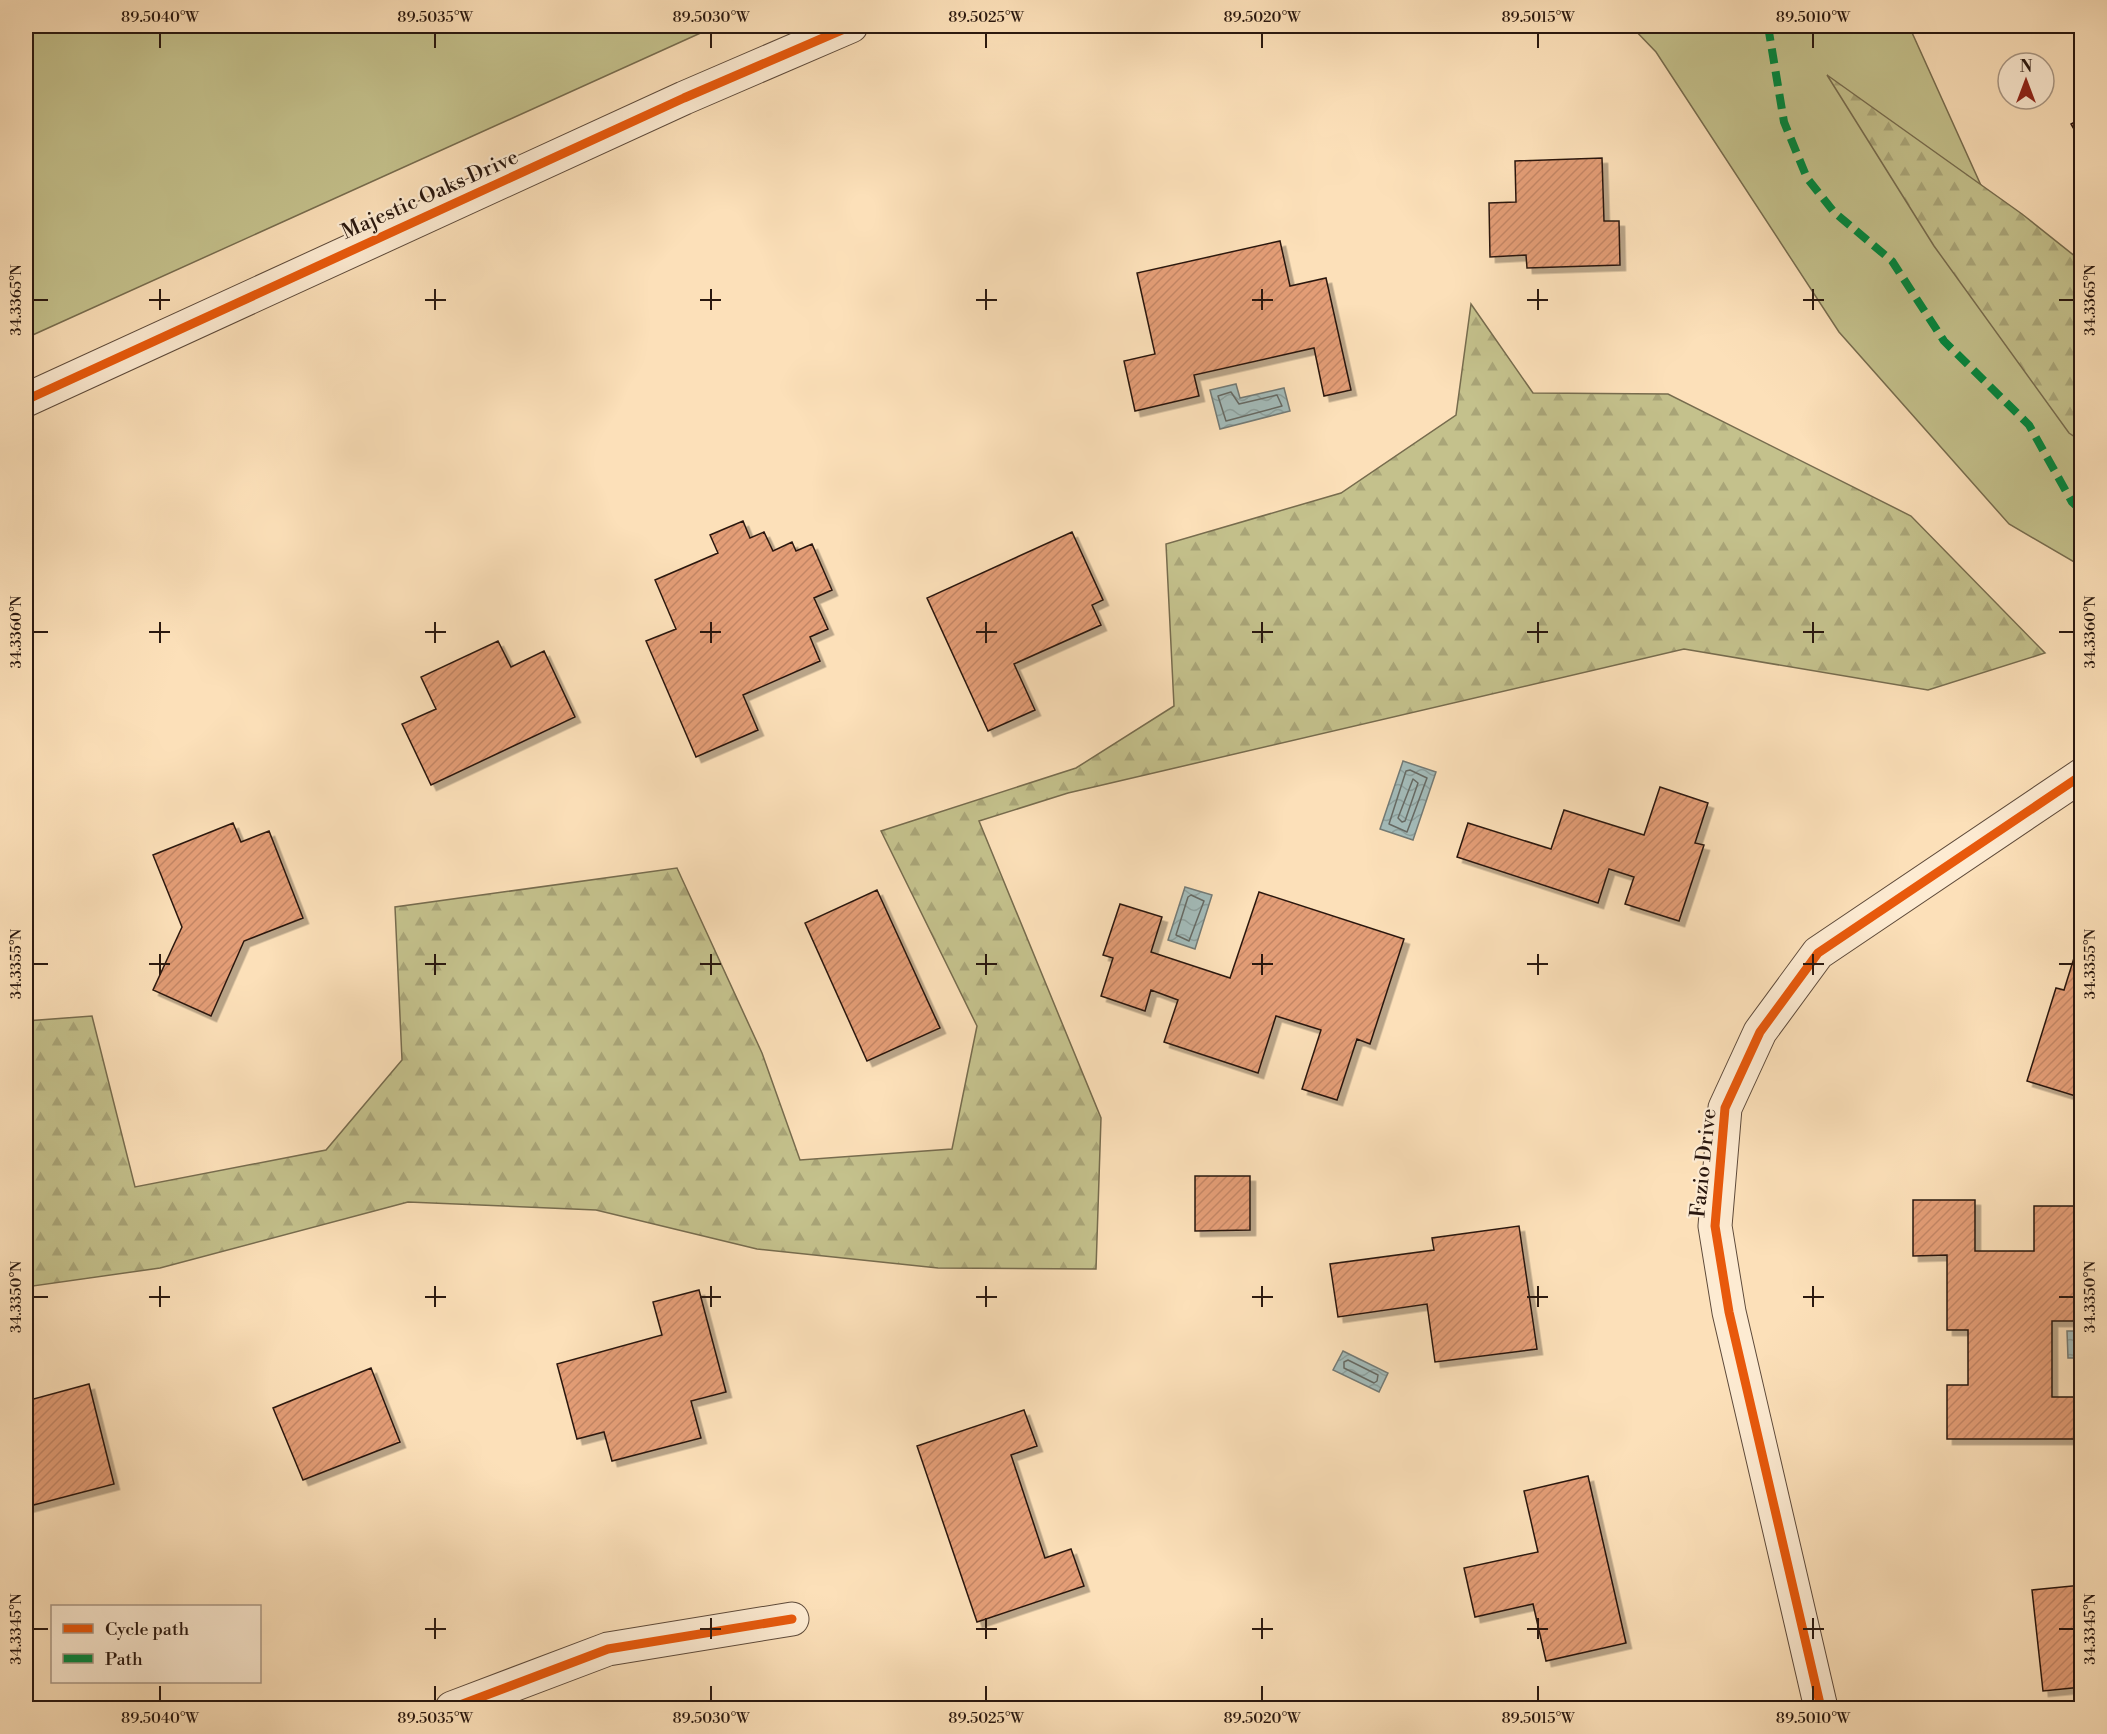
<svg xmlns="http://www.w3.org/2000/svg" width="2107" height="1734" viewBox="0 0 2107 1734" font-family="'Libre Bodoni',serif">
<defs>
<pattern id="forest-firs" width="22" height="20" patternUnits="userSpaceOnUse" patternTransform="scale(1.5)"><rect width="22" height="20" fill="#c4c18c"/><path d="M5 1l3.5 6h-7zM16 11l3.5 6h-7z" fill="#a9a578"/></pattern>
<pattern id="water-waves" width="16" height="10" patternUnits="userSpaceOnUse" patternTransform="scale(1.5)"><rect width="16" height="10" fill="#a3bbb9"/><path d="M0 5q4-4 8 0t8 0" fill="none" stroke="#8ca09e"/></pattern>
<pattern id="building-hatch" width="6" height="6" patternUnits="userSpaceOnUse" patternTransform="scale(1.5)"><rect width="6" height="6" fill="#e39d76"/><path d="M-1 1l2-2M0 6l6-6M5 7l2-2" fill="none" stroke="#c38665"/></pattern>
<filter id="shadow"><feDropShadow dx="5.5" dy="5.5" stdDeviation="0" flood-color="#0004"/></filter>
</defs>
<rect width="100%" height="100%" fill="#fce0b9"/>
<filter id="stains"><feTurbulence type="fractalNoise" baseFrequency=".00333" numOctaves="4"/><feColorMatrix values="0 0 0 0 .2 0 0 0 0 .09 0 0 0 0 .02 0 0 0 .5 -.17"/></filter>
<radialGradient id="worn" r=".72"><stop offset=".6" stop-color="#630" stop-opacity="0"/><stop offset="1" stop-color="#630" stop-opacity=".3"/></radialGradient>
<path fill="#c4c18c" stroke="#776c4e" stroke-width="1.5" d="M 26,26 L 716,26 L 26,338 Z
M 1631,26 L 1909,26 L 2026,285 L 2081,336 L 2081,566 L 2009,524 L 1839,332 L 1656,52 Z"/>
<path fill="url(#forest-firs)" stroke="#776c4e" stroke-width="1.5" d="M 1827,75 L 2022,214 L 2081,261 L 2081,441 L 2069,433 L 1934,246 Z
M 1471,304 L 1533,393 L 1668,394 L 1911,516 L 2045,653 L 1928,690 L 1684,649 L 1068,793 L 979,821 L 1101,1118 L 1096,1269 L 938,1268 L 757,1249 L 596,1210 L 408,1202 L 160,1268 L 26,1287 L 26,1021 L 92,1016 L 135,1187 L 326,1150 L 402,1060 L 395,907 L 677,868 L 762,1053 L 800,1160 L 952,1149 L 977,1026 L 881,831 L 1076,768 L 1174,706 L 1166,544 L 1341,493 L 1456,415 Z"/>
<path fill="url(#water-waves)" stroke="#737a75" stroke-width="1.5" d="M 1236,384 L 1240,398 L 1284,388 L 1290,411 L 1220,429 L 1210,390 Z
M 1403,761 L 1436,772 L 1413,840 L 1380,829 Z
M 1185,887 L 1212,895 L 1195,949 L 1168,940 Z
M 2067,1331 L 2081,1331 L 2081,1358 L 2068,1358 Z
M 1343,1351 L 1388,1373 L 1379,1392 L 1333,1370 Z"/>
<g fill="none" stroke-linecap="round" stroke-linejoin="round">
<path stroke="#666a64" stroke-width="1.5" d="M 1231,392 L 1239,404 L 1277,395 L 1282,406 L 1226,421 L 1218,396 Z
M 1410,770 L 1427,778 L 1407,832 L 1389,824 L 1406,771 Z
M 1413,779 L 1418,783 L 1405,821 L 1402,822 L 1398,818 Z
M 1191,895 L 1204,901 L 1189,941 L 1176,935 L 1188,897 Z
M 1348,1360 L 1378,1375 L 1377,1381 L 1374,1383 L 1344,1368 L 1344,1362 Z"/>
</g>
<path fill="url(#building-hatch)" stroke="#2a180f" stroke-width="1.5" filter="url(#shadow)" d="M 2082,118 L 2082,143 L 2071,124 Z
M 1602,158 L 1604,221 L 1619,221 L 1620,265 L 1527,268 L 1526,255 L 1490,257 L 1489,203 L 1516,202 L 1515,161 Z
M 1280,241 L 1290,286 L 1326,278 L 1351,390 L 1324,396 L 1314,348 L 1194,375 L 1199,396 L 1135,411 L 1124,361 L 1155,354 L 1137,273 Z
M 743,521 L 750,538 L 764,532 L 773,551 L 792,542 L 796,551 L 812,544 L 832,590 L 814,598 L 828,629 L 810,637 L 820,661 L 743,695 L 758,730 L 696,757 L 646,641 L 676,629 L 655,580 L 718,553 L 710,535 Z
M 1072,532 L 1103,600 L 1092,605 L 1101,625 L 1014,664 L 1035,710 L 988,731 L 927,598 Z
M 498,641 L 511,667 L 544,651 L 575,717 L 431,785 L 402,724 L 436,709 L 421,677 Z
M 1660,787 L 1708,803 L 1695,843 L 1704,845 L 1679,921 L 1625,904 L 1634,877 L 1609,869 L 1598,903 L 1457,857 L 1468,823 L 1551,849 L 1564,810 L 1644,835 Z
M 233,823 L 241,842 L 269,831 L 303,918 L 244,941 L 211,1016 L 153,990 L 182,927 L 153,855 Z
M 877,890 L 940,1028 L 867,1061 L 805,923 Z
M 1259,892 L 1404,939 L 1370,1044 L 1357,1039 L 1337,1100 L 1302,1089 L 1321,1030 L 1276,1016 L 1258,1073 L 1164,1042 L 1178,1000 L 1151,990 L 1145,1011 L 1101,996 L 1113,958 L 1103,955 L 1120,904 L 1162,917 L 1151,952 L 1230,978 Z
M 2079,942 L 2082,943 L 2082,1098 L 2027,1081 L 2056,988 L 2064,990 Z
M 1195,1176 L 1250,1176 L 1250,1230 L 1195,1231 Z
M 1913,1200 L 1975,1200 L 1975,1251 L 2034,1251 L 2034,1206 L 2079,1206 L 2082,1321 L 2052,1321 L 2052,1397 L 2082,1397 L 2082,1439 L 1947,1439 L 1947,1385 L 1968,1385 L 1968,1330 L 1947,1330 L 1947,1255 L 1913,1256 Z
M 1519,1226 L 1537,1349 L 1435,1362 L 1427,1304 L 1338,1317 L 1330,1264 L 1434,1250 L 1432,1238 Z
M 699,1290 L 726,1392 L 691,1401 L 701,1438 L 612,1461 L 604,1432 L 577,1439 L 557,1364 L 662,1335 L 653,1302 Z
M 371,1368 L 400,1442 L 303,1480 L 273,1408 Z
M 89,1384 L 114,1484 L 26,1507 L 26,1401 Z
M 1024,1410 L 1037,1446 L 1011,1455 L 1045,1558 L 1071,1549 L 1084,1586 L 977,1622 L 917,1446 Z
M 1588,1476 L 1626,1643 L 1546,1661 L 1533,1604 L 1475,1617 L 1464,1568 L 1538,1552 L 1524,1491 Z
M 2082,1585 L 2082,1687 L 2043,1691 L 2032,1590 Z"/>
<g fill="none" stroke-linecap="round" stroke-linejoin="round">
<defs>
<path id="street" d="M 26,400 L 684,98 L 851,26
M 452,1708 L 608,1649 L 792,1619
M 1821,1708 L 1729,1312 L 1715,1226 L 1725,1108 L 1760,1032 L 1818,953 L 2082,775"/>
</defs>
<use href="#street" stroke="#5e4a3a" stroke-width="35"/>
<use href="#street" stroke="#fdebd2" stroke-width="33"/>
<path stroke="#00873e" stroke-width="8" stroke-dasharray="15 8" stroke-linecap="butt" d="M 1768,26 L 1784,122 L 1807,178 L 1834,212 L 1892,261 L 1944,341 L 2029,425 L 2072,502 L 2082,511
M 26,32 L 34,26"/>
<defs>
<path id="cycleway" d="M 26,400 L 684,98 L 851,26
M 452,1708 L 608,1649 L 792,1619
M 1821,1708 L 1729,1312 L 1715,1226 L 1725,1108 L 1760,1032 L 1818,953 L 2082,775"/>
</defs>
<use href="#cycleway" stroke="#fdebd2" stroke-width="13"/>
<use href="#cycleway" stroke="#e8590c" stroke-width="9"/>
</g>
<path fill="none" stroke="#2a180f" stroke-width="2" d="M 160,33 L 160,48M 435,33 L 435,48M 711,33 L 711,48M 986,33 L 986,48M 1262,33 L 1262,48M 1538,33 L 1538,48M 1813,33 L 1813,48M 160,289 L 160,310M 435,289 L 435,310M 711,289 L 711,310M 986,289 L 986,310M 1262,289 L 1262,310M 1538,289 L 1538,310M 1813,289 L 1813,310M 33,300 L 48,300M 149,300 L 170,300M 425,300 L 446,300M 700,300 L 721,300M 976,300 L 997,300M 1252,300 L 1273,300M 1527,300 L 1548,300M 1803,300 L 1824,300M 2059,300 L 2074,300M 160,622 L 160,643M 435,622 L 435,643M 711,622 L 711,643M 986,622 L 986,643M 1262,622 L 1262,643M 1538,622 L 1538,643M 1813,622 L 1813,643M 33,632 L 48,632M 149,632 L 170,632M 425,632 L 446,632M 700,632 L 721,632M 976,632 L 997,632M 1252,632 L 1273,632M 1527,632 L 1548,632M 1803,632 L 1824,632M 2059,632 L 2074,632M 160,954 L 160,975M 435,954 L 435,975M 711,954 L 711,975M 986,954 L 986,975M 1262,954 L 1262,975M 1538,954 L 1538,975M 1813,954 L 1813,975M 33,964 L 48,964M 149,964 L 170,964M 425,964 L 446,964M 700,964 L 721,964M 976,964 L 997,964M 1252,964 L 1273,964M 1527,964 L 1548,964M 1803,964 L 1824,964M 2059,964 L 2074,964M 160,1286 L 160,1307M 435,1286 L 435,1307M 711,1286 L 711,1307M 986,1286 L 986,1307M 1262,1286 L 1262,1307M 1538,1286 L 1538,1307M 1813,1286 L 1813,1307M 33,1297 L 48,1297M 149,1297 L 170,1297M 425,1297 L 446,1297M 700,1297 L 721,1297M 976,1297 L 997,1297M 1252,1297 L 1273,1297M 1527,1297 L 1548,1297M 1803,1297 L 1824,1297M 2059,1297 L 2074,1297M 435,1618 L 435,1639M 711,1618 L 711,1639M 986,1618 L 986,1639M 1262,1618 L 1262,1639M 1538,1618 L 1538,1639M 1813,1618 L 1813,1639M 33,1629 L 48,1629M 425,1629 L 446,1629M 700,1629 L 721,1629M 976,1629 L 997,1629M 1252,1629 L 1273,1629M 1527,1629 L 1548,1629M 1803,1629 L 1824,1629M 2059,1629 L 2074,1629M 160,1686 L 160,1701M 435,1686 L 435,1701M 711,1686 L 711,1701M 986,1686 L 986,1701M 1262,1686 L 1262,1701M 1538,1686 L 1538,1701M 1813,1686 L 1813,1701"/>
<g text-anchor="middle" dominant-baseline="central" stroke-width="4.5" stroke-linejoin="round" paint-order="stroke">
<g font-size="21" fill="#2a180f" stroke="#fdebd2">
<text transform="translate(430 195) rotate(-24)">Majestic Oaks Drive</text>
<text transform="translate(1704 1163) rotate(-84)">Fazio Drive</text>
</g>
</g>
<rect width="2107" height="1734" fill="none" stroke="#fce0b9" stroke-width="66"/>
<rect x="51" y="1605" width="210" height="78" fill="#fdebd2" stroke="#a99784" stroke-width="1.5"/>
<rect x="63" y="1624" width="30" height="9" fill="#e8590c" stroke="#a99784" stroke-width="1.5"/>
<text x="105" y="1635" font-size="18" fill="#2a180f">Cycle path</text>
<rect x="63" y="1654" width="30" height="9" fill="#00873e" stroke="#a99784" stroke-width="1.5"/>
<text x="105" y="1665" font-size="18" fill="#2a180f">Path</text>
<g transform="translate(2026 81)"><circle r="28" fill="#fdebd2" stroke="#a99784" stroke-width="1.5"/>
<path d="M0-4.5L10 22L0 15L-10 22Z" fill="#8f2418"/>
<text y="-9" font-size="16" font-weight="bold" text-anchor="middle" fill="#2a180f">N</text>
</g>
<rect x="33" y="33" width="2041" height="1668" fill="none" stroke="#2a180f" stroke-width="2"/>
<g font-size="15" text-anchor="middle" fill="#2a180f">
<text x="160" y="22">89.5040°W</text>
<text x="435" y="22">89.5035°W</text>
<text x="711" y="22">89.5030°W</text>
<text x="986" y="22">89.5025°W</text>
<text x="1262" y="22">89.5020°W</text>
<text x="1538" y="22">89.5015°W</text>
<text x="1813" y="22">89.5010°W</text>
<text transform="translate(16 300) rotate(-90)" y="5">34.3365°N</text>
<text transform="translate(2090 300) rotate(-90)" y="5">34.3365°N</text>
<text transform="translate(16 632) rotate(-90)" y="5">34.3360°N</text>
<text transform="translate(2090 632) rotate(-90)" y="5">34.3360°N</text>
<text transform="translate(16 964) rotate(-90)" y="5">34.3355°N</text>
<text transform="translate(2090 964) rotate(-90)" y="5">34.3355°N</text>
<text transform="translate(16 1297) rotate(-90)" y="5">34.3350°N</text>
<text transform="translate(2090 1297) rotate(-90)" y="5">34.3350°N</text>
<text transform="translate(16 1629) rotate(-90)" y="5">34.3345°N</text>
<text transform="translate(2090 1629) rotate(-90)" y="5">34.3345°N</text>
<text x="160" y="1723">89.5040°W</text>
<text x="435" y="1723">89.5035°W</text>
<text x="711" y="1723">89.5030°W</text>
<text x="986" y="1723">89.5025°W</text>
<text x="1262" y="1723">89.5020°W</text>
<text x="1538" y="1723">89.5015°W</text>
<text x="1813" y="1723">89.5010°W</text>
</g>
<rect width="100%" height="100%" filter="url(#stains)"/>
<rect width="100%" height="100%" fill="url(#worn)"/>
</svg>
